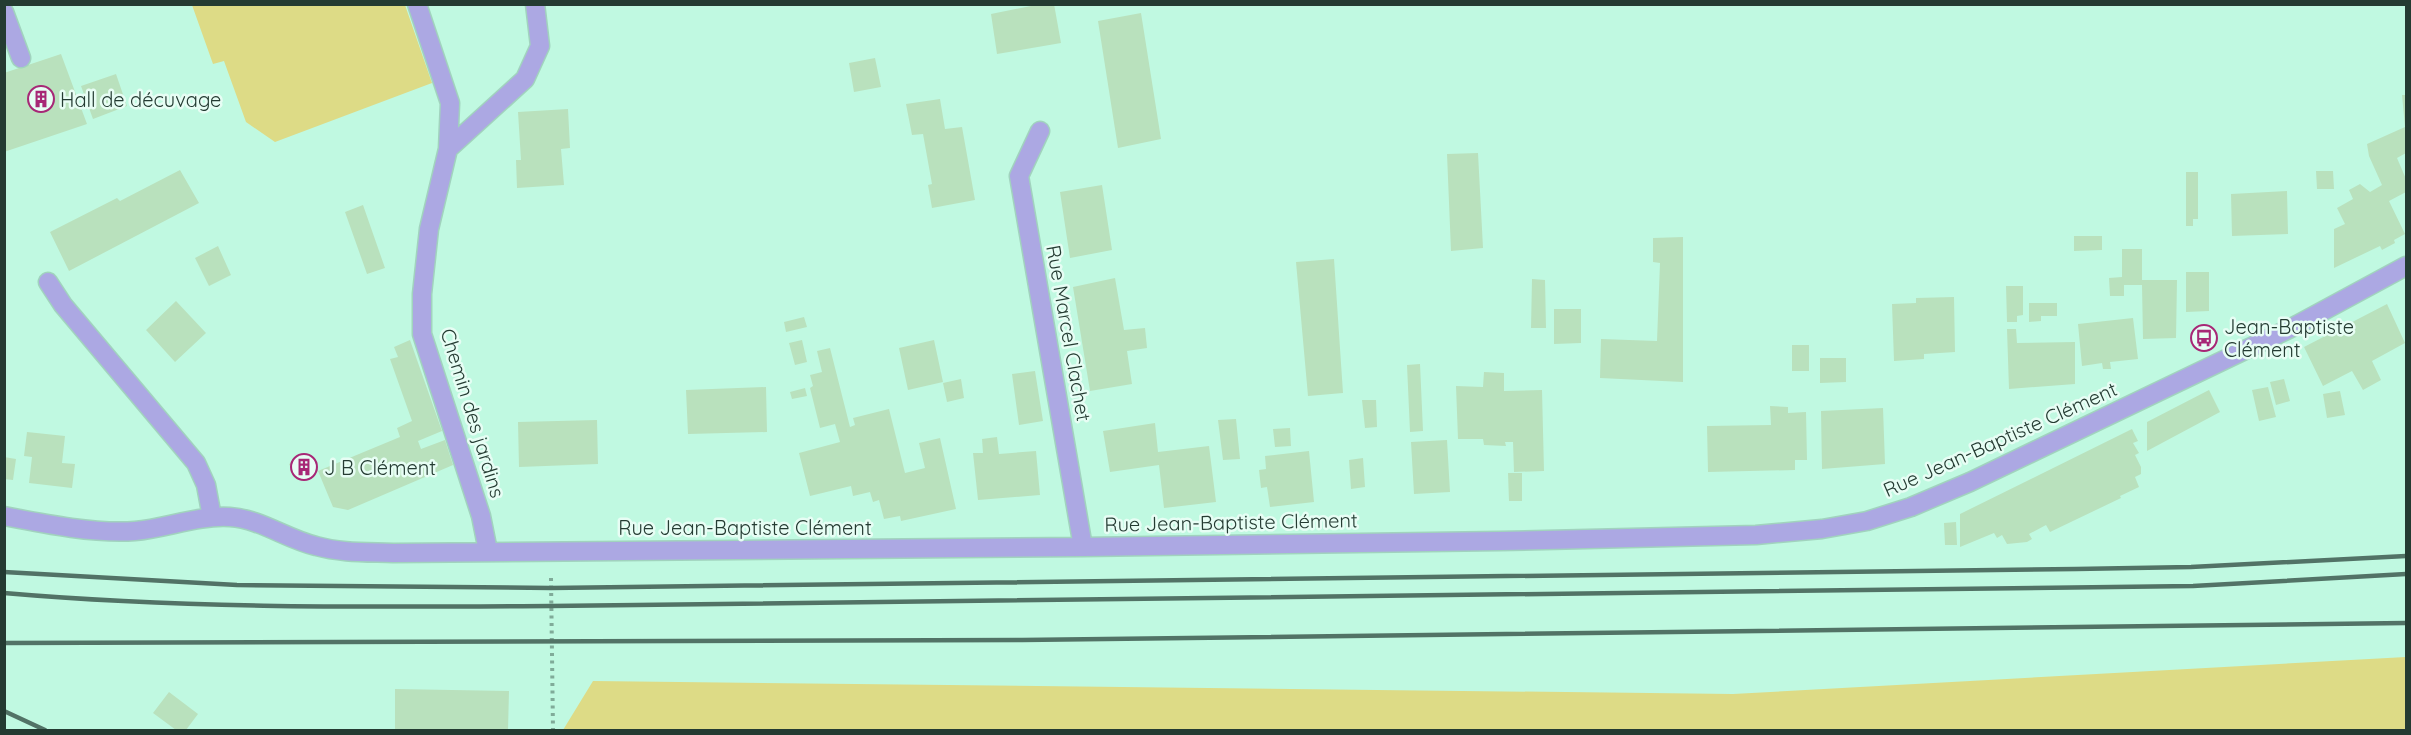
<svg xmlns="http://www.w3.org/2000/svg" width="2411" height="735" viewBox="0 0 2411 735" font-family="Quicksand,sans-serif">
<rect width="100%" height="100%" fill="#c0f9e1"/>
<path fill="#dddb86" d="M 192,5 L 405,5 L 432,83 L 275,142 L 246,122 L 224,61 L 213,64 Z
M 2406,657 L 2406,730 L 563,730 L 593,681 L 1733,694 Z"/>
<path fill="#b9e1bd" d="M 1041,4 L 1054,4 L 1061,43 L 997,54 L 991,14 Z
M 1141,13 L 1161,139 L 1118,148 L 1098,21 Z
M 61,54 L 87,124 L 4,152 L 4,73 Z
M 875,58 L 881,87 L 854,92 L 849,63 Z
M 116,74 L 127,106 L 93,119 L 81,86 Z
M 2402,95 L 2406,95 L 2406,153 L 2397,158 L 2406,179 L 2406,192 L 2389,201 L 2405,234 L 2394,240 L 2395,243 L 2382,250 L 2380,246 L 2334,268 L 2334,229 L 2345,224 L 2337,208 L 2353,199 L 2349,190 L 2360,184 L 2370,192 L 2382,185 L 2369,156 L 2367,144 L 2405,127 Z
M 940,99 L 945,129 L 962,127 L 975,200 L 932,208 L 928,185 L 932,184 L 923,134 L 912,135 L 906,104 Z
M 568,109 L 570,148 L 561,149 L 564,185 L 517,188 L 516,160 L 521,160 L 518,112 Z
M 1478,153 L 1483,248 L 1451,251 L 1447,154 Z
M 180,170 L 199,203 L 69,271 L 50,232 L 117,198 L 120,201 Z
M 2316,171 L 2333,171 L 2334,189 L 2317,189 Z
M 2186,172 L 2198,172 L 2198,219 L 2193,219 L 2193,226 L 2186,226 Z
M 1102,185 L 1112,250 L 1070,258 L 1060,192 Z
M 2287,191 L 2288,234 L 2232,236 L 2231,194 Z
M 363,205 L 385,268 L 367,274 L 345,212 Z
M 2074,236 L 2102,236 L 2102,250 L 2074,251 Z
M 1683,237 L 1683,382 L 1600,378 L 1601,339 L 1657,341 L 1660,263 L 1653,262 L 1653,238 Z
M 218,246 L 231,275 L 209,286 L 195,258 Z
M 2122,249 L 2142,249 L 2142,280 L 2177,280 L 2176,338 L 2143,339 L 2142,285 L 2124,285 L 2124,296 L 2110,296 L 2109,278 L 2122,277 Z
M 1334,259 L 1343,393 L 1308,396 L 1296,262 Z
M 2186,272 L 2209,272 L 2209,311 L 2186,312 Z
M 1115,278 L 1124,330 L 1145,328 L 1147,348 L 1127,351 L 1132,384 L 1090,391 L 1073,287 Z
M 1532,279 L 1545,280 L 1546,328 L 1531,328 Z
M 2006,286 L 2023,286 L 2023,315 L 2017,316 L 2017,322 L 2007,322 Z
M 1954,297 L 1955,352 L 1924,354 L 1924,359 L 1894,361 L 1892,304 L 1916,303 L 1916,298 Z
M 176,301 L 206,333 L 175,362 L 146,330 Z
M 2029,303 L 2057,303 L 2057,316 L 2041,316 L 2041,321 L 2029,322 Z
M 2387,304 L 2405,343 L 2372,361 L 2381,380 L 2363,390 L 2352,371 L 2323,386 L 2304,347 Z
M 1554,309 L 1581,309 L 1581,343 L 1554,344 Z
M 804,317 L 807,327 L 786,332 L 784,322 Z
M 2133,318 L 2138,359 L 2110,362 L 2111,369 L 2103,369 L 2102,363 L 2082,366 L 2078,324 Z
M 2007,329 L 2016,329 L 2017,343 L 2075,342 L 2075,384 L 2009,389 Z
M 410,340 L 442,431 L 418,441 L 421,449 L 445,440 L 453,465 L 348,510 L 333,507 L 318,471 L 400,437 L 397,428 L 412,421 L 390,359 L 398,357 L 394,347 Z
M 802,340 L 807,362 L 795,365 L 789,343 Z
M 934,340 L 943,382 L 908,390 L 899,348 Z
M 1792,345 L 1809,345 L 1809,371 L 1792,371 Z
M 830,348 L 850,427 L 855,425 L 853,418 L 889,409 L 905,473 L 925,468 L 919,443 L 940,438 L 956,509 L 901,521 L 900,516 L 884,519 L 879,500 L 873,502 L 870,492 L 853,496 L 851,486 L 810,496 L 799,453 L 840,442 L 835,424 L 820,428 L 810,388 L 813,386 L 810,375 L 822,372 L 817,351 Z
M 1820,358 L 1846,358 L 1846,382 L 1820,383 Z
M 1420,364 L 1423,431 L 1410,432 L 1407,365 Z
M 1035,371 L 1043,421 L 1019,425 L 1012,374 Z
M 1484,372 L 1504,373 L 1504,391 L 1542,390 L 1544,471 L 1514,472 L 1513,442 L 1505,442 L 1506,446 L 1484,445 L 1483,439 L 1458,439 L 1456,386 L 1483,387 Z
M 961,379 L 964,398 L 947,402 L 943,383 Z
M 2284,379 L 2290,401 L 2276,405 L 2270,382 Z
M 766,387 L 767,432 L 688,434 L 686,390 Z
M 2268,387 L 2276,417 L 2259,421 L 2252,390 Z
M 805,388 L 807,396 L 792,399 L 790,392 Z
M 2209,390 L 2220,412 L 2147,451 L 2147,422 Z
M 2340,391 L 2345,415 L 2327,418 L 2323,394 Z
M 1362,400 L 1376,400 L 1377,427 L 1365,428 Z
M 1770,406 L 1788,407 L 1788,413 L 1806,412 L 1807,460 L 1795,460 L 1795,470 L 1708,472 L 1707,426 L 1771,425 Z
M 1883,408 L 1885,464 L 1822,469 L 1821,411 Z
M 1236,419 L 1240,459 L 1223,460 L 1218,420 Z
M 597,420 L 598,464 L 519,467 L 518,422 Z
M 1155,423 L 1158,452 L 1209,446 L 1216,502 L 1164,508 L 1159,465 L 1110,472 L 1103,431 Z
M 1290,428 L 1291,446 L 1275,447 L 1273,429 Z
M 2132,429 L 2138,441 L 2133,443 L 2139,453 L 2135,455 L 2141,467 L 2141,474 L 2135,477 L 2139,487 L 2120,496 L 2121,498 L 2050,532 L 2046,525 L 2029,534 L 2032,539 L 2027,542 L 2007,544 L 2002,535 L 1997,538 L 1994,533 L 1960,547 L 1960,514 Z
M 27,432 L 65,436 L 62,463 L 75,464 L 72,488 L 29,483 L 32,457 L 24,456 Z
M 997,437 L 999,454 L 1036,451 L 1040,495 L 978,500 L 973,453 L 983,453 L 982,439 Z
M 1447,440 L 1450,492 L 1414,494 L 1411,442 Z
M 1309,451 L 1314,502 L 1270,507 L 1267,487 L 1261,488 L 1259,470 L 1266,469 L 1265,456 Z
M 310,454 L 318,471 L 297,480 L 289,464 Z
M 4,457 L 16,459 L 13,480 L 4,479 Z
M 1363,458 L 1365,487 L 1351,489 L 1349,460 Z
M 1508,473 L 1522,473 L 1522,501 L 1509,501 Z
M 1956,522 L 1957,545 L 1945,545 L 1944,523 Z
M 395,689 L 509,691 L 508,730 L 395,730 Z
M 169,692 L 198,714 L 186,730 L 176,730 L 153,713 Z"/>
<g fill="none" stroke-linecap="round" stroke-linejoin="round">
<defs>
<path id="minor" d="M 417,4 L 450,103 L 448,149
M 4,12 L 21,58
M 1040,131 L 1019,176 L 1083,547
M 48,282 L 63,305 L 196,463 L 206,485 L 212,517
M 4,516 C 45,524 95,534 135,531 C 167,528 198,515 230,517 C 261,519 286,539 316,546 C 341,553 367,552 393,553 L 1083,547 L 1500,541 L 1756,535 L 1822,529 L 1867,521 L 1911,507 L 1970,482 L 2297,325 L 2406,266
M 488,551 L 481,516 L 422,334 L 422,294 L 429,229 L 448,149 L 525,79 L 540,46 L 535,4"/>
</defs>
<use href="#minor" stroke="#a1d3be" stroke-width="21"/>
<path stroke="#80ab99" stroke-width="4" stroke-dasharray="3 4.5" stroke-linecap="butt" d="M 551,578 L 553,730"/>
<use href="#minor" stroke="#aca8e3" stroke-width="18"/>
<path stroke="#527366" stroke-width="4.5" d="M 4,572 L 237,585 L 551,588 L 2076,569 L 2191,567 L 2406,556
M 4,593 C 187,609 369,607 551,606 L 2193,586 L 2406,574
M 4,643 L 1022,640 L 2406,623
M 4,711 L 45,730"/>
</g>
<defs>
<symbol id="building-ring" viewBox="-11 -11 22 22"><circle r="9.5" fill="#e7fdf4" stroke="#a72776" stroke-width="1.5"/><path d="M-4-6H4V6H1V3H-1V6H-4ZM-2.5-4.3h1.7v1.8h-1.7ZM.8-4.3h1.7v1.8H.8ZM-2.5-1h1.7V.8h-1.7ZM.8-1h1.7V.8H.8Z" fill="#a72776"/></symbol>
<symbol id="bus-ring" viewBox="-11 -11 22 22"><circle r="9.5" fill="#e7fdf4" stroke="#a72776" stroke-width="1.5"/><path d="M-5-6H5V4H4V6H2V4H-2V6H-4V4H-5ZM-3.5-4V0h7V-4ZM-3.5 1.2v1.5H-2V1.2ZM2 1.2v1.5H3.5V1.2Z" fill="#a72776"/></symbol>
</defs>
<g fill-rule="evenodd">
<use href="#building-ring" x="26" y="84" width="30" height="30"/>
<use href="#bus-ring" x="2189" y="323" width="30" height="30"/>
<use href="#building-ring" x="289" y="452" width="30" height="30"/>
</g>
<g text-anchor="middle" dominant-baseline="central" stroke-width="5" stroke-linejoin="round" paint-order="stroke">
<g font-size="20" fill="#243b32" stroke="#e7fdf4" text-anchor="start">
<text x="60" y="99">Hall de décuvage</text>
<text x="2224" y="326">Jean-Baptiste<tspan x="2224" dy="23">Clément</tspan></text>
<text x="324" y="467">J B Clément</text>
</g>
<g font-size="20" fill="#243b32" stroke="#e7fdf4">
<text transform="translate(1069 333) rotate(80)">Rue Marcel Clachet</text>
<text transform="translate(473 413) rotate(73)">Chemin des jardins</text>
<text transform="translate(2000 439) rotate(-24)">Rue Jean-Baptiste Clément</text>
<text transform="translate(1231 522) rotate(-1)">Rue Jean-Baptiste Clément</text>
<text x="745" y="527">Rue Jean-Baptiste Clément</text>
</g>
</g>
<rect width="2411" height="735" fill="none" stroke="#243b32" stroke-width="12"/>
</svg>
